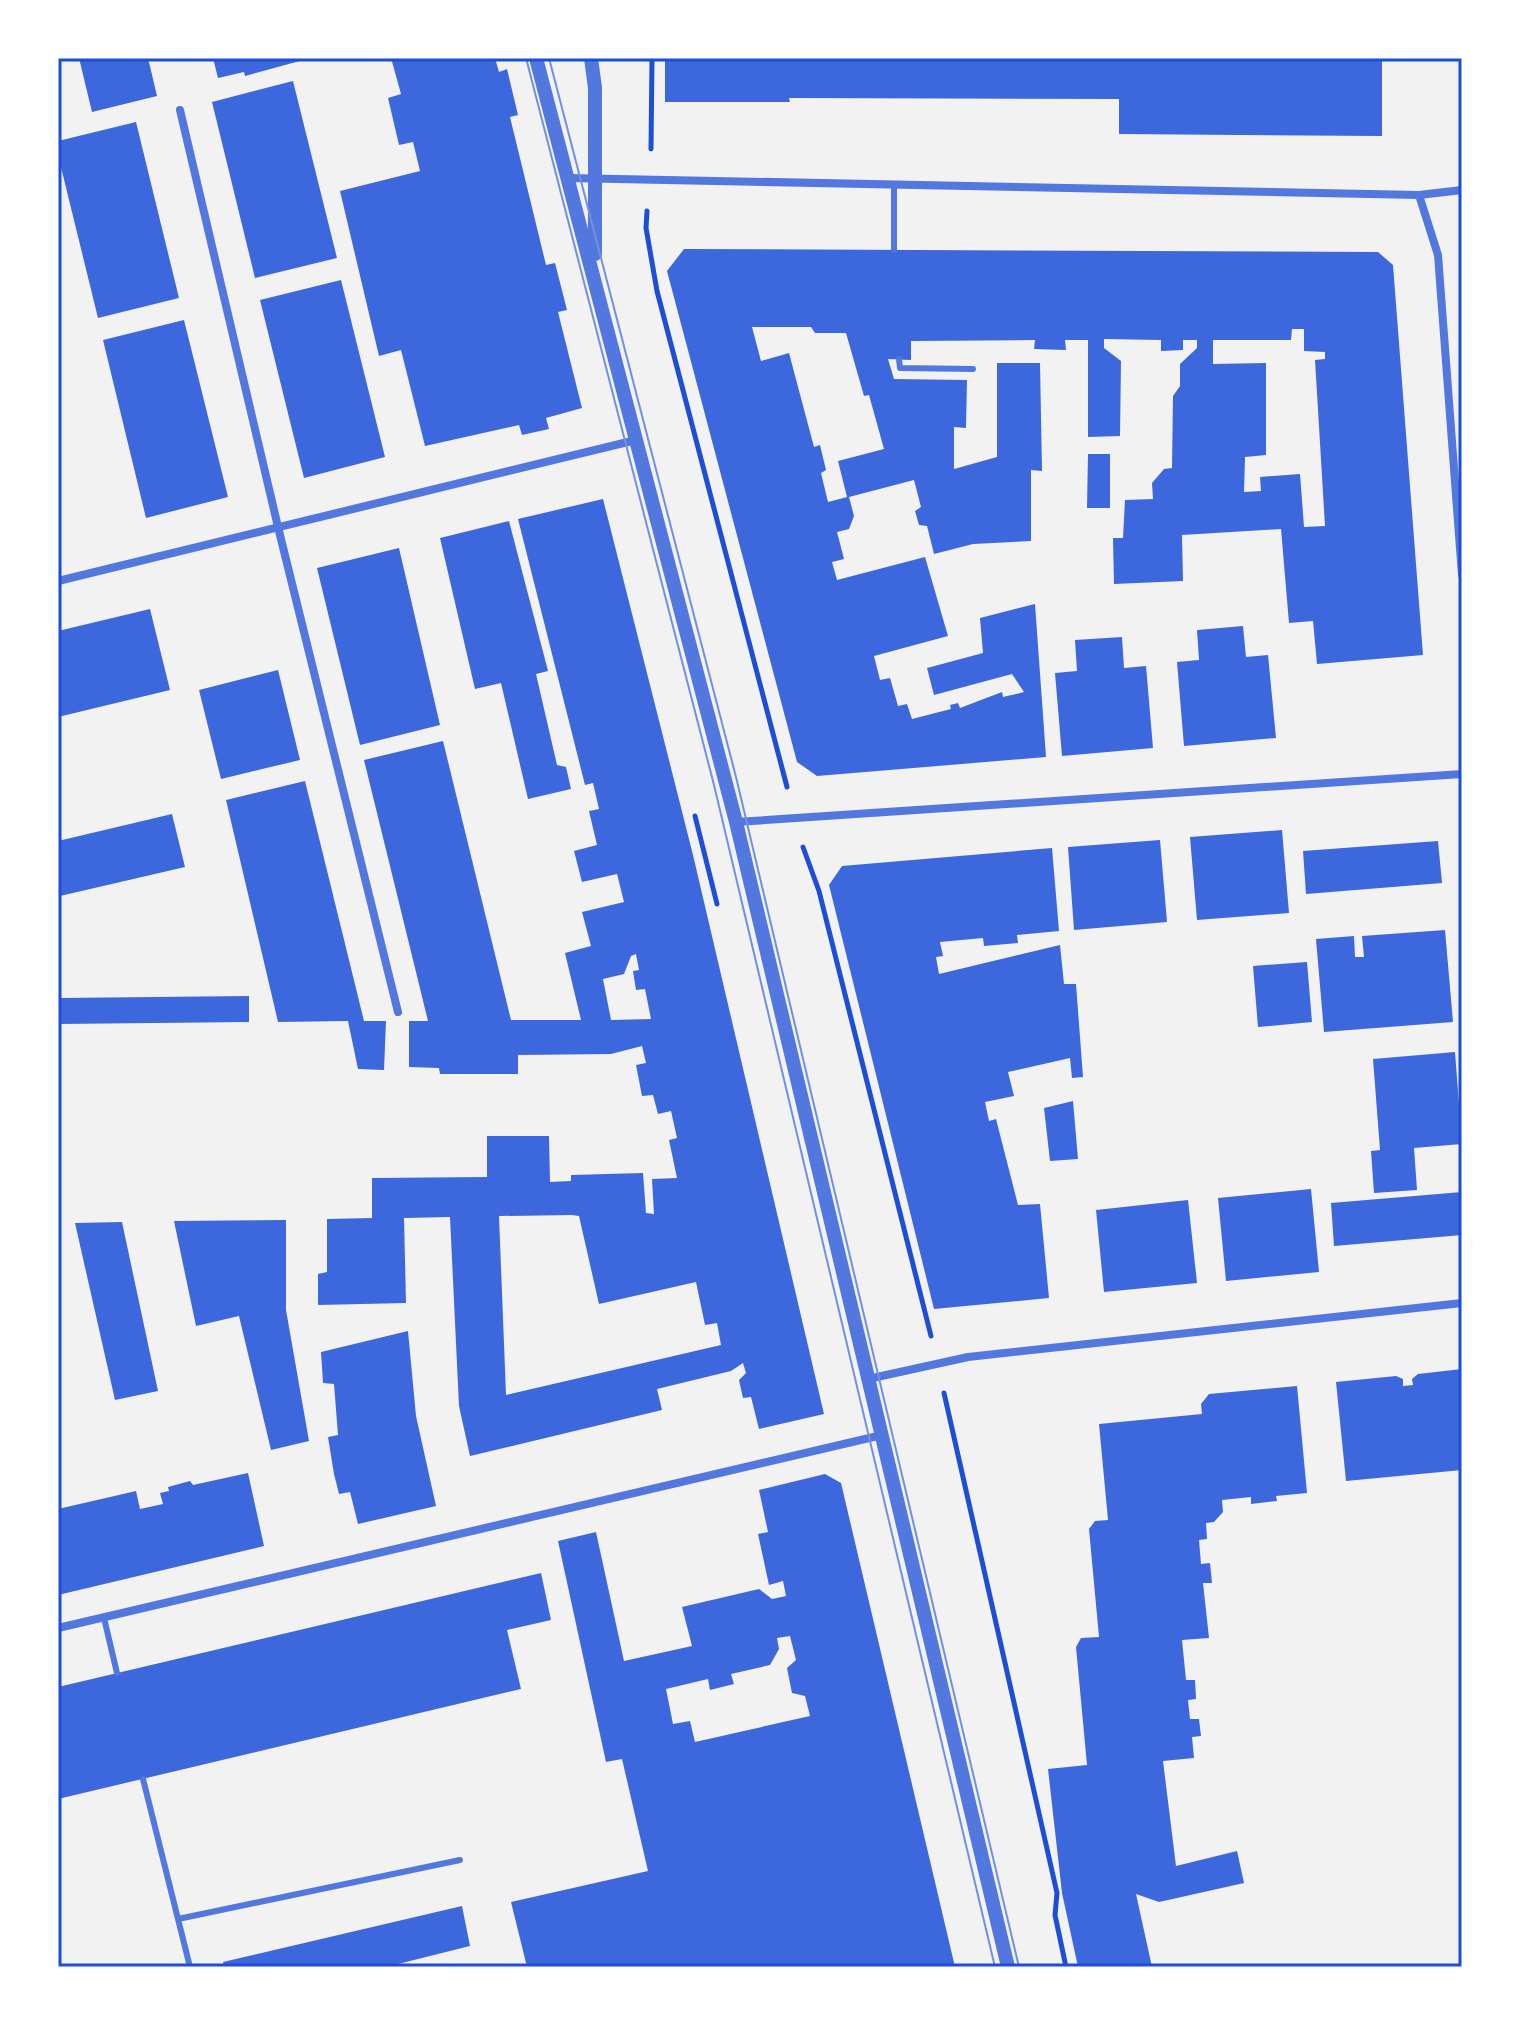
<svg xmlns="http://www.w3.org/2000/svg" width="1520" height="2025" viewBox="0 0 1520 2025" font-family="Ubuntu,sans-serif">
<rect width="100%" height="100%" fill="#f2f2f2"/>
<path fill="#3d67dc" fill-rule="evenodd" d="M 79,58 L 148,58 L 157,96 L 92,112 Z
M 213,58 L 307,58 L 307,59 L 245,76 L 244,72 L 218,78 Z
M 391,58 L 495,58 L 499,72 L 507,69 L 518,115 L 510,117 L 546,265 L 555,263 L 567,310 L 558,312 L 582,408 L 546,418 L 549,429 L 522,435 L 519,425 L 425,446 L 401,350 L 379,356 L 340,191 L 420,171 L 413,142 L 399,145 L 388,98 L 401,94 Z
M 665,58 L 1382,58 L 1382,136 L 1119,134 L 1119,99 L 789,98 L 790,102 L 665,102 Z
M 293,81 L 337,258 L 255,278 L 212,102 Z
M 136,122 L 179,298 L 98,318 L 58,155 L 58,141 Z
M 684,249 L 1378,252 L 1393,265 L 1423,655 L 1317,664 L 1313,621 L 1289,623 L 1281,529 L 1182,535 L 1183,581 L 1114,584 L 1113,538 L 1123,538 L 1125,500 L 1153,499 L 1152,483 L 1164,469 L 1172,468 L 1173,396 L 1180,386 L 1180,364 L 1197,348 L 1197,340 L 1183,340 L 1183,350 L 1161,351 L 1161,340 L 1104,339 L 1104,348 L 1121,361 L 1120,436 L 1088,437 L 1088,340 L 1065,340 L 1066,350 L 1034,349 L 1035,340 L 911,341 L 911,360 L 888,359 L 894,379 L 967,380 L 966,428 L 954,427 L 954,469 L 997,457 L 997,363 L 1040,363 L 1042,471 L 1031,470 L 1031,541 L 973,544 L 934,554 L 927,526 L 919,525 L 915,511 L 921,507 L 914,480 L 849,497 L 854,516 L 849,529 L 837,532 L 844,559 L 832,562 L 837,580 L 925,557 L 948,636 L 874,656 L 880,680 L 890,678 L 898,706 L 907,704 L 912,719 L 951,709 L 950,705 L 958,703 L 960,708 L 1002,692 L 1003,697 L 1024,692 L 1012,674 L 934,695 L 927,668 L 983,653 L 980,618 L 1035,604 L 1046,757 L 817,776 L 797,762 L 667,271 ZM 752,327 L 811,327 L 815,333 L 846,333 L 864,396 L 869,395 L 884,449 L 838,461 L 847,497 L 828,502 L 821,473 L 826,470 L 820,445 L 814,447 L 789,353 L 761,361 ZM 1292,329 L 1304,329 L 1304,351 L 1325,352 L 1325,359 L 1315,360 L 1325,526 L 1304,527 L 1300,474 L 1260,477 L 1261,491 L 1244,492 L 1245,457 L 1266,455 L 1266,363 L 1213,364 L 1213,340 L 1291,340 Z
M 341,280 L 385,457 L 304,478 L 260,300 Z
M 184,320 L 228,497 L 146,518 L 103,340 Z
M 1088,454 L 1110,454 L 1110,508 L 1087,508 Z
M 603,499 L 693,855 L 824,1414 L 759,1429 L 751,1397 L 743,1398 L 739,1380 L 746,1373 L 743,1363 L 731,1371 L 657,1389 L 662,1410 L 470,1456 L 459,1406 L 450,1217 L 404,1218 L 406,1303 L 318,1305 L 318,1274 L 327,1272 L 327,1219 L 372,1218 L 372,1178 L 487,1177 L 487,1136 L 549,1136 L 550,1182 L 571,1181 L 571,1175 L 643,1173 L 646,1213 L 654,1214 L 652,1179 L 677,1178 L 669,1140 L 677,1138 L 671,1111 L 658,1114 L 653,1095 L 642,1096 L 636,1065 L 646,1063 L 642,1046 L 611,1054 L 518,1055 L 518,1074 L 440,1074 L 439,1068 L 409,1067 L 409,1021 L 428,1021 L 364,760 L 443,741 L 511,1020 L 581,1020 L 565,953 L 591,946 L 582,912 L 624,902 L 617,874 L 582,882 L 574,851 L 597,845 L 589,811 L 599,809 L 593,783 L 585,785 L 518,519 ZM 636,954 L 639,970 L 633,971 L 636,990 L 645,989 L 651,1019 L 611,1020 L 603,979 L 624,974 L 631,956 ZM 572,1215 L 579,1216 L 599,1304 L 696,1282 L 705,1325 L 717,1323 L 721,1345 L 506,1395 L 499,1216 Z
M 509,521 L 548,671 L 536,674 L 557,765 L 566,767 L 571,789 L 528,799 L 501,683 L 475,689 L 440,538 Z
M 399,548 L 440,725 L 360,745 L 317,568 Z
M 150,609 L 170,690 L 58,717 L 58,631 Z
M 1243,626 L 1246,657 L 1268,655 L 1276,738 L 1184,746 L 1177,662 L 1199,660 L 1197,630 Z
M 1122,637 L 1124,668 L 1146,666 L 1153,748 L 1062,756 L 1055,673 L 1077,671 L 1075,640 Z
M 278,670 L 300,760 L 221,779 L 199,690 Z
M 305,781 L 364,1021 L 386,1021 L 384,1070 L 358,1069 L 348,1021 L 278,1022 L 226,800 Z
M 172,814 L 185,867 L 60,896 L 58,841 Z
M 1282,830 L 1289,913 L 1197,920 L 1190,837 Z
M 1160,840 L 1167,922 L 1074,930 L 1068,847 Z
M 1438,841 L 1442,883 L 1306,894 L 1303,851 Z
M 1052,848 L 1059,931 L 1017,935 L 1018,943 L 984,946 L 983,938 L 940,942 L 943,956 L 936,957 L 939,974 L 1060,945 L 1064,984 L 1076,984 L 1083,1077 L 1072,1078 L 1070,1058 L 1008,1072 L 1014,1096 L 985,1102 L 989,1121 L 996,1119 L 1018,1205 L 1040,1204 L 1049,1298 L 934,1309 L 829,885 L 842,866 Z
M 1445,930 L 1453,1022 L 1324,1032 L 1316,939 L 1354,936 L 1355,957 L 1364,957 L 1362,936 Z
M 1307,962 L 1312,1022 L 1258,1027 L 1253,966 Z
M 249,996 L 249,1022 L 58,1024 L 58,998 Z
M 1455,1052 L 1462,1144 L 1414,1148 L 1417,1190 L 1374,1193 L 1371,1151 L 1380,1150 L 1373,1059 Z
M 1073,1101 L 1078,1159 L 1050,1161 L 1044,1108 Z
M 1311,1189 L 1319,1272 L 1226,1281 L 1218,1198 Z
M 1462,1192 L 1462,1235 L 1334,1246 L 1331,1203 Z
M 1188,1200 L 1197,1283 L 1104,1292 L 1096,1210 Z
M 286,1220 L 286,1310 L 309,1441 L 271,1450 L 239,1316 L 196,1326 L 174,1221 Z
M 122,1222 L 158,1391 L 115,1400 L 75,1223 Z
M 408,1331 L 416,1416 L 436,1506 L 358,1524 L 350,1492 L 339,1494 L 334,1474 L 328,1437 L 338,1435 L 334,1384 L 323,1383 L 321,1352 Z
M 1462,1369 L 1462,1470 L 1346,1481 L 1336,1382 L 1396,1376 L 1403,1379 L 1403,1386 L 1413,1385 L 1412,1379 L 1418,1374 Z
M 1297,1386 L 1307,1493 L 1276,1496 L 1277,1501 L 1251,1504 L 1251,1497 L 1222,1500 L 1223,1512 L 1214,1522 L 1206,1523 L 1207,1539 L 1199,1540 L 1201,1564 L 1210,1563 L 1212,1583 L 1203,1583 L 1209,1638 L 1182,1640 L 1186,1680 L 1195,1680 L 1196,1699 L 1188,1700 L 1190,1719 L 1199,1719 L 1201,1736 L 1192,1737 L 1194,1758 L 1163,1761 L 1176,1866 L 1237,1851 L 1244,1883 L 1159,1902 L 1136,1894 L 1152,1967 L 1078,1967 L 1062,1893 L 1048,1769 L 1087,1765 L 1076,1647 L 1081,1638 L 1099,1637 L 1089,1529 L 1095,1521 L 1108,1520 L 1099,1424 L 1202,1414 L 1201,1404 L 1209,1394 Z
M 248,1473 L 264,1546 L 58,1595 L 58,1509 L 136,1491 L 140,1509 L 163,1504 L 160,1493 L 169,1491 L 168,1487 L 190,1481 L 193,1485 Z
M 825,1474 L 841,1483 L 955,1967 L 527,1967 L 511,1902 L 648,1871 L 622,1759 L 606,1762 L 558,1541 L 596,1532 L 624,1661 L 692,1646 L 682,1607 L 759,1589 L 772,1599 L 786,1596 L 783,1581 L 769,1585 L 758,1534 L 768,1532 L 759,1490 ZM 790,1636 L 796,1660 L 787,1668 L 792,1693 L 805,1696 L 810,1716 L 695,1742 L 690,1721 L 673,1724 L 666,1689 L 708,1679 L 710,1690 L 734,1684 L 731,1674 L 770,1665 L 779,1649 L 777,1638 Z
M 541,1573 L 551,1620 L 507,1630 L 521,1689 L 58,1799 L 58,1687 Z
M 462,1906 L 470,1946 L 386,1967 L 224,1967 L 223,1962 Z"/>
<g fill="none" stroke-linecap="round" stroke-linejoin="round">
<path stroke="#1d4ed8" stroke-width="5" d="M 651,149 L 652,58
M 647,211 L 646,228 L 657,291 L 787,787
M 695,816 L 717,904
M 803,847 L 819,891 L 931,1336
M 944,1393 L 1057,1893 L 1055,1915 L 1066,1967"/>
<path stroke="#5277de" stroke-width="6" d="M 894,250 L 894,185
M 899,359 L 900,368 L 973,369
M 104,1618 L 117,1673
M 143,1779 L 190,1967
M 178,1919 L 460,1860"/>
<path stroke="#5277de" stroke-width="8" d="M 180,110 L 278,527 L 398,1012
M 568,178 L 1419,195 L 1462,190
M 1419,195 L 1438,255 L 1462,575
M 58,581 L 636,440
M 736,822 L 1462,774
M 868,1379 L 968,1357 L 1462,1303
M 58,1628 L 882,1435"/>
<path stroke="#5277de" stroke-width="14" d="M 536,58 L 736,822 L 1008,1967
M 591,58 L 595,88 L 595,254"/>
<path stroke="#7290e2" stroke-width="2" d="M 526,58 L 714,785 L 995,1967
M 549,58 L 736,777 L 1019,1967"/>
</g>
<rect width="1520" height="2025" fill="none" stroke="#ffffff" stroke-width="120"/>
<rect x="60" y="60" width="1400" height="1905" fill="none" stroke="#1d4ed8" stroke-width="3"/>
</svg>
